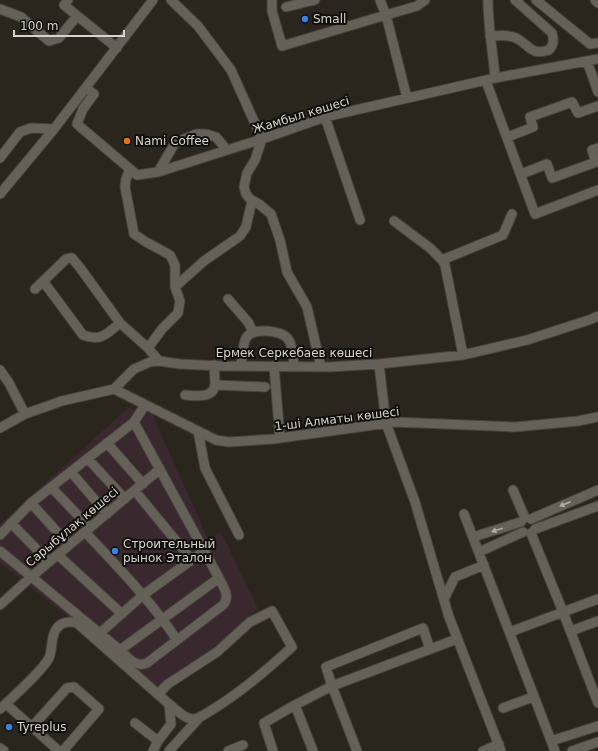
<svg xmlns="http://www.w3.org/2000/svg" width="598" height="751" viewBox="0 0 598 751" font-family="'DejaVu Sans',sans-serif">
<rect width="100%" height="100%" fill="#2a261e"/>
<path fill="#3a282f" d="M 128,408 L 152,414 L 208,539 L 221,532 L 258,609 L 209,654 L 157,690 L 135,670 L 0,563 L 0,524 Z"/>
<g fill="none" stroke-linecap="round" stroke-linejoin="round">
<defs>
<path id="minor" d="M 68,0 L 64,5 L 117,48
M 171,0 L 198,26 L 231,70 L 262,139 L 255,160 L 247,173 L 244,187 L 246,194 L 250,199 L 259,204 L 271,214 L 280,240 L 287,272 L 307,307 L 321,367
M 272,0 L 272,11 L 282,46 L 386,15 L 380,0
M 488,0 C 488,26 493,52 495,78
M 536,0 L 590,44 L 598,43
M 595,0 L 598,3
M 286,7 L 315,0
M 0,9 L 21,17 L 49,41 L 59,38 L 77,16
M 490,36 C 499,36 508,34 516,38 C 530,45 530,56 549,50 C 554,44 554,40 552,33 L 515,0
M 587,61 L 598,92
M 486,81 L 535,214 L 598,190
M 86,88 L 94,94 L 83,109 L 77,124 L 137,175 L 158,172 L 262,139 L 325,117 L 495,78 L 598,59
M 407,98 L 386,15 L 417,6 L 425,0
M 325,117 L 360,220
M 508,137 L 533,127 L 530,117 L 572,102 L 578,113 L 598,106
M 0,158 L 20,132 L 31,128 L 54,129
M 130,169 L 126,179 L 125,187 L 134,234 L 146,242 L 170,255 L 175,265 L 175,287 L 180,301 L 178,313 L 162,329 L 148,348
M 158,172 L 175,143 L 196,134 L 206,134 L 216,137 L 227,150
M 521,174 L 547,164 L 552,178 L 596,162 L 592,150 L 598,148
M 0,194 L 54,129 L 153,0
M 394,221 L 430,248 L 442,260 L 503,235 L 512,214
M 442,260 L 445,265 L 463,355
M 43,281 L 83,335 C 102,342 106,334 120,323
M 175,287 L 204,261 L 240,236 L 246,227 L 252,201
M 35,289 L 66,259 L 72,258 L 81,269 L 120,323 L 148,348 L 159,361
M 228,299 L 248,322 L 253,332
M 379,364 L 386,423 L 415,502 L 449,617 L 501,751
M 241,366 C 242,359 243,344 246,338 C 253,327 282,330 288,339 C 293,345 293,358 294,366
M 274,366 L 280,438
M 0,370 L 9,383 L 25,414
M 215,385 L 265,387
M 114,389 L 216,440 L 229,442 L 273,439 L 395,422 L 515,427 L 578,421 L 598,417
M 185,395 C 196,396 216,399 215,382 C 215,376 214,371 214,365
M 0,428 L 25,414 L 62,401 L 114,389 L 134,369 L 150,362 L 159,361 L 180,364 L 222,366 L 329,367 L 379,364 L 463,355 L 527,340 L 589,320 L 598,316
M 198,431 L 205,468 L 239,535
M 107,443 L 143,484
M 88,459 L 125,499
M 71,472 L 107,514
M 51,487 L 90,528
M 513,490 L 525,518
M 135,491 L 191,559
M 31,503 L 69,545
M 464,514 L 555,751
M 531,519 L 598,490
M 11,523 L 49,562
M 535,529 L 598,506
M 85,532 C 118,567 151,601 177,640
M 531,533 L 563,612 L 598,703
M 0,535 L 31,503 L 134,422 L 145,405
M 473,537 L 521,522
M 0,551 L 120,650 C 128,657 135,668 147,663 L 223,605 C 231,596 223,587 219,578 L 134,422
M 479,552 L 523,532
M 58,555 L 122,614
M 444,599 L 455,577 L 484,565
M 0,605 L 31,577 L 160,469
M 571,631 L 598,621
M 510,632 L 598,599
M 100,633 L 143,595 L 204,551
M 430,649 L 423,628 L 326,667 L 332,686 L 457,639
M 120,650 L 219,578
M 6,704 L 59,751
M 503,708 L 533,697
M 0,709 C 11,699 43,670 49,658 C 53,648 50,637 57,628 C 62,622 70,621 77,623 L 169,704 C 176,709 183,718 192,719 C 200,719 208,712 215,708 C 244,690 267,670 292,647 L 272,611 L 250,622 L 217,652 L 168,684 L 158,694
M 135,723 L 158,741
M 31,728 L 67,688 L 74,687 L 99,709 L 63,751
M 551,741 L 598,726
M 0,748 L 4,751
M 153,751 L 158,741 L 171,724 L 169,704
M 169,751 L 200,717
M 228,751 L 243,745
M 273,751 L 264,723 L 295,705
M 313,751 L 295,705 L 332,686 L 357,751
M 483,751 L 499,744
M 572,751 L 598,742"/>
</defs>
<use href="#minor" stroke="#46423c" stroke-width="11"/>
<use href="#minor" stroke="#666158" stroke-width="9"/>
</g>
<defs><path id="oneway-solid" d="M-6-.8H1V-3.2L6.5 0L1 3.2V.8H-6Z"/></defs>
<g fill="#afaca5">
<use href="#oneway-solid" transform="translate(565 504) rotate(157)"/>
<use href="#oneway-solid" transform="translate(497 530) rotate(163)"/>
</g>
<g fill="#3f7fe0" stroke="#110f0c" stroke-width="1.5">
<circle cx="305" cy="19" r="4"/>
<circle cx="115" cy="551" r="4"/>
<circle cx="9" cy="727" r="4"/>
</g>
<circle fill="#e8710a" stroke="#110f0c" stroke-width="1.5" cx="127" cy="141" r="4"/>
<g text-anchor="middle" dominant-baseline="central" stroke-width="4" stroke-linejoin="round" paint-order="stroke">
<g font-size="12" fill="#d7d4cf" stroke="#110f0c" text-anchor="start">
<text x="313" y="19">Small</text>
<text x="135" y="141">Nami Coffee</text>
<text x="123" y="544">Строительный<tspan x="123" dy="14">рынок Эталон</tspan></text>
<text x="17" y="727">Tyreplus</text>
</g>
<g font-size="12" fill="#d7d4cf" stroke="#110f0c">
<text transform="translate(301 115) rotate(-17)">Жамбыл көшесі</text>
<text x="294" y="353">Ермек Серкебаев көшесі</text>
<text transform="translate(337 419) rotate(-7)">1-ші Алматы көшесі</text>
<text transform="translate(72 527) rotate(-40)">Сарыбұлақ көшесі</text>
</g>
</g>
<path d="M14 30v6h110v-6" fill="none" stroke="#d7d4cf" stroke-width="2"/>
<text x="20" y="30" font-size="12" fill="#d7d4cf" stroke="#110f0c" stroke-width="3" paint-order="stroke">100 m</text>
</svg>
